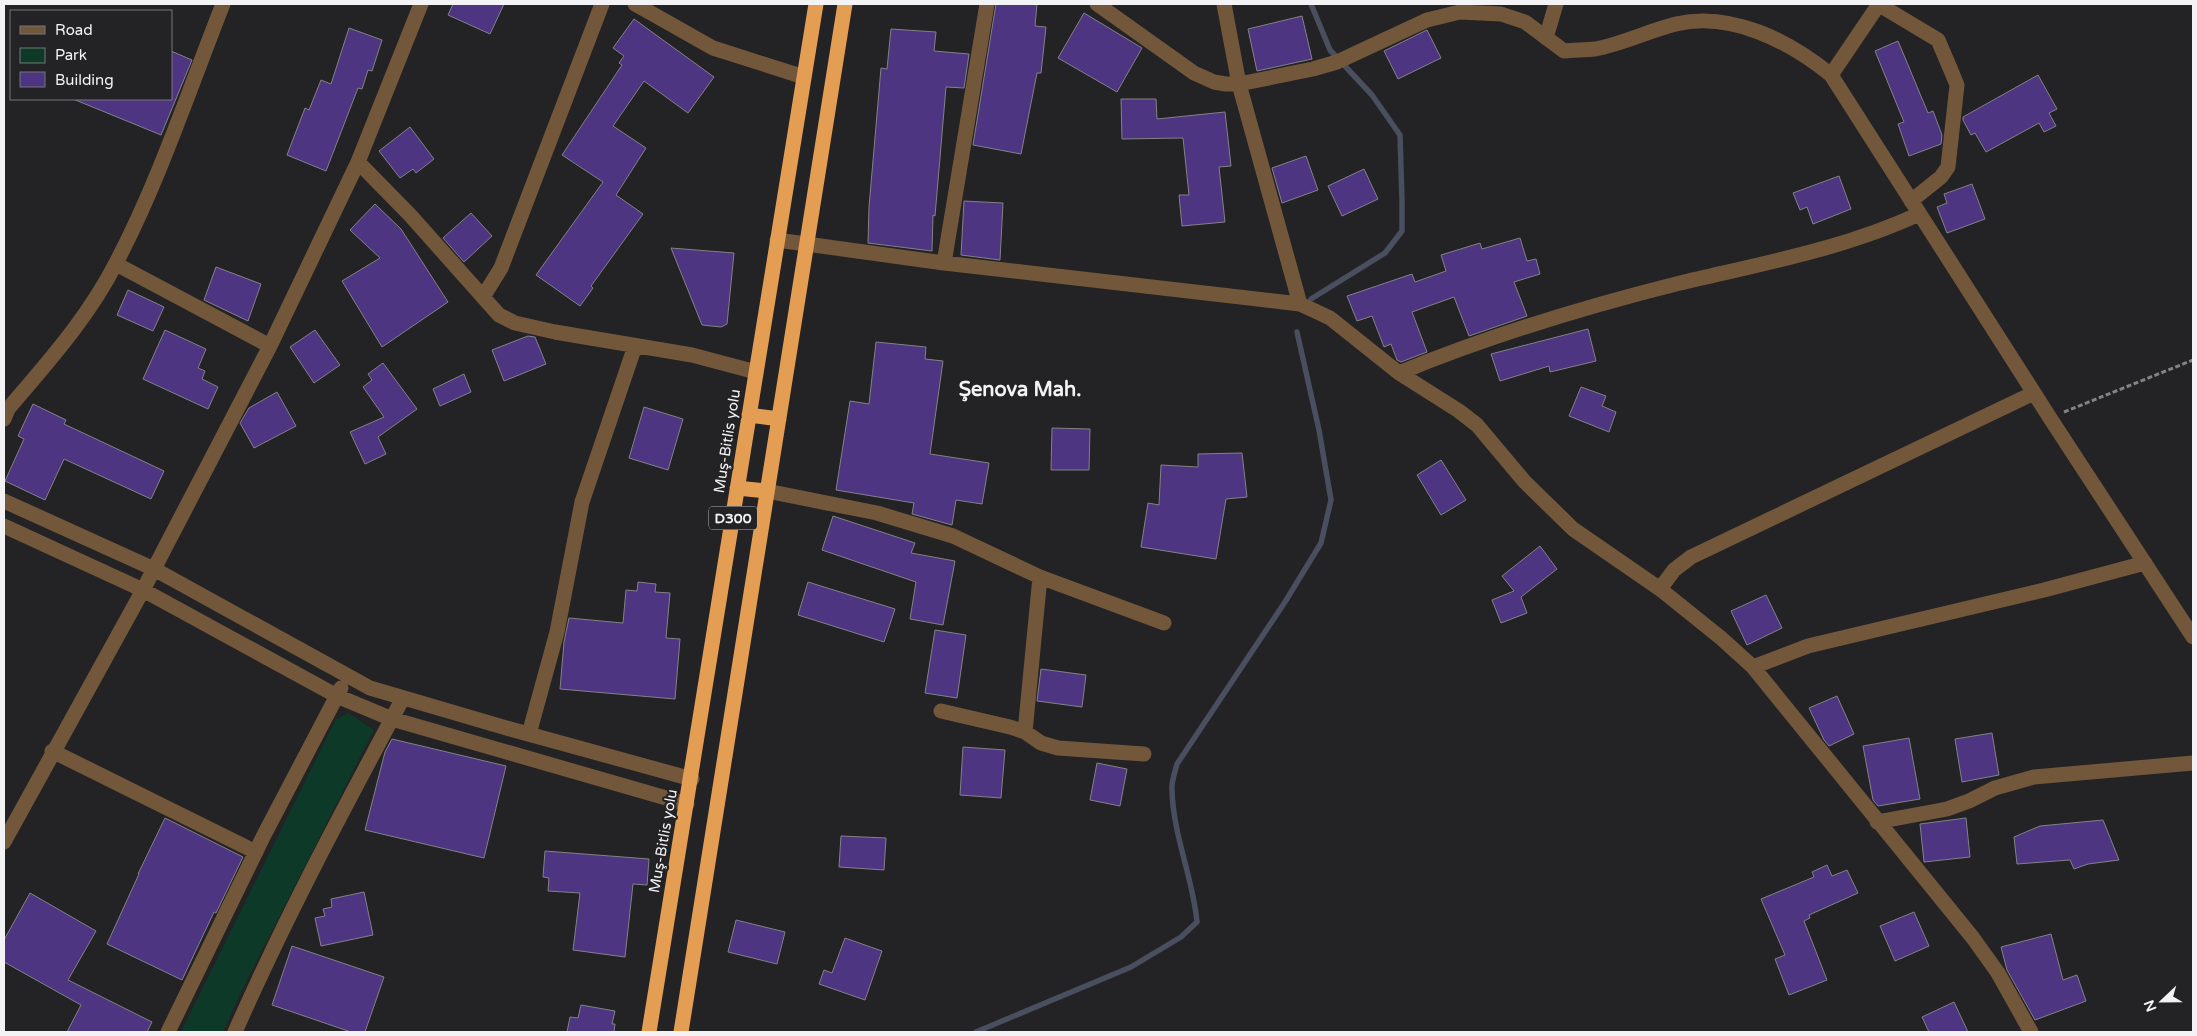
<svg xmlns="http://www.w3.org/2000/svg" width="2197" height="1036" viewBox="0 0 2197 1036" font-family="'Varela Round',sans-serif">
<rect width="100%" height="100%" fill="#232225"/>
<path fill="#0d3a28" d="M 348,713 L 374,730 L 240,994 L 223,1032 L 181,1032 L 336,719 Z"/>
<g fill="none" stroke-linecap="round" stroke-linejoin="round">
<path stroke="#494f5e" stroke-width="5.5" d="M 1311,299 L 1385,253 L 1402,231 L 1402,201 L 1400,135 L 1372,95 L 1330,50 L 1311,4
M 976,1032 L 1131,967 L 1181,937 L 1197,922 C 1193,878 1173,835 1172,790 C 1171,782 1175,772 1177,764 L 1285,602 L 1321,543 L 1331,500 L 1319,430 L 1297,332"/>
</g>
<path fill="#4e3582" stroke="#828286" d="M 453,4 L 504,4 L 490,34 L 448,15 Z
M 996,4 L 1037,4 L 1035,26 L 1046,27 L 1041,73 L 1037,73 L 1021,154 L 973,145 Z
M 1084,13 L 1142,48 L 1117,92 L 1058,58 Z
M 1302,16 L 1312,59 L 1257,71 L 1248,29 Z
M 634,19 L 714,77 L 688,113 L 644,81 L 613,126 L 646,148 L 616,195 L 643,214 L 591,286 L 593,288 L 580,306 L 536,275 L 603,182 L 562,155 L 622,65 L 619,63 L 624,56 L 613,48 Z
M 349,28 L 382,40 L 372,71 L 368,70 L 362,89 L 358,88 L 326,171 L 287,155 L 305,108 L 309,110 L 321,80 L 331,84 Z
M 891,29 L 936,32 L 934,51 L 969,54 L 964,88 L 946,87 L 935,216 L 933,215 L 932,251 L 868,243 L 869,207 L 881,68 L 887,69 Z
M 1427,30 L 1441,58 L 1398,79 L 1384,51 Z
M 1898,41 L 1928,113 L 1933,111 L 1942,135 L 1941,144 L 1909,156 L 1898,124 L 1904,122 L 1875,51 Z
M 171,51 L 192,60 L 161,135 L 73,99 L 171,99 Z
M 2038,75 L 2057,109 L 2049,113 L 2056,126 L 2044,132 L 2039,123 L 1986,152 L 1975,133 L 1971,135 L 1963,120 L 1963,117 Z
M 1121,99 L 1156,99 L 1157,119 L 1225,112 L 1231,166 L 1219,167 L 1225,222 L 1182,226 L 1179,195 L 1189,195 L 1183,138 L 1122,139 Z
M 410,127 L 434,159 L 416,173 L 413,169 L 400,178 L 379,151 Z
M 1306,156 L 1318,190 L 1282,203 L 1272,168 Z
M 1364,169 L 1378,199 L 1342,216 L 1328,186 Z
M 1839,176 L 1851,209 L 1813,224 L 1807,207 L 1800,210 L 1793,193 Z
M 1972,184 L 1985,219 L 1947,233 L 1937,207 L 1947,203 L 1944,194 Z
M 964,201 L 1003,203 L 1000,260 L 961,255 Z
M 375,204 L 401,229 L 448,302 L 382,347 L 342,281 L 380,258 L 350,230 Z
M 471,213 L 492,236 L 464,262 L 443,238 Z
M 1520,238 L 1527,261 L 1536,259 L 1540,274 L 1514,282 L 1527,316 L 1469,336 L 1454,297 L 1412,312 L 1427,352 L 1401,362 L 1397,360 L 1391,344 L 1384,347 L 1372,316 L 1357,321 L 1347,296 L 1412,274 L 1415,282 L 1446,271 L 1441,255 L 1480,243 L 1482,249 Z
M 671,248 L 734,253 L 727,324 L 721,327 L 702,325 Z
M 216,267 L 261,284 L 248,321 L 204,300 Z
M 128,290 L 164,307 L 153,331 L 117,315 Z
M 1588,329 L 1596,361 L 1550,372 L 1549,366 L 1500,381 L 1491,354 Z
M 165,330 L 206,349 L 198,368 L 205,371 L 202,379 L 218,387 L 208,409 L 143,379 Z
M 315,330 L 340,365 L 314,383 L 290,347 Z
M 528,336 L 535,337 L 546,364 L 504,381 L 492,350 Z
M 876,342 L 926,347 L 925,359 L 943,361 L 930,454 L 989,463 L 982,504 L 956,500 L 952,525 L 912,514 L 914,503 L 836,490 L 850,401 L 869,404 Z
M 383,363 L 417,409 L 378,437 L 386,454 L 365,464 L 350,432 L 384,417 L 363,387 L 372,380 L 368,374 Z
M 464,374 L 471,392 L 440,406 L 433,389 Z
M 1581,387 L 1606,396 L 1602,406 L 1616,412 L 1609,432 L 1569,416 Z
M 277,392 L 296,426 L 254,448 L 240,423 L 249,408 Z
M 33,404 L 66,420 L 64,424 L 164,471 L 151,499 L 64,459 L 45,500 L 5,481 L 24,439 L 18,436 Z
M 644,407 L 683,419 L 668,470 L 629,458 Z
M 1052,428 L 1090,429 L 1089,470 L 1051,470 Z
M 1242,453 L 1247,497 L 1226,499 L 1216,559 L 1141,547 L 1148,503 L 1159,505 L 1161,465 L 1198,467 L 1198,454 Z
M 1441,460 L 1466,500 L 1441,515 L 1417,475 Z
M 833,516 L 915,543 L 911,553 L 955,561 L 943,625 L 910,619 L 916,582 L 822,550 Z
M 1540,546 L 1557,569 L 1521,597 L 1527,613 L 1501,623 L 1492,600 L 1514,591 L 1502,576 Z
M 638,582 L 656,584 L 655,592 L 670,593 L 666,638 L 680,639 L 675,699 L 560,689 L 564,642 L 569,618 L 623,623 L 626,590 L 637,591 Z
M 808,582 L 895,609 L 884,642 L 798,615 Z
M 1766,595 L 1782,628 L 1747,645 L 1731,611 Z
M 935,630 L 966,635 L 957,698 L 925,693 Z
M 1041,669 L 1086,675 L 1082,707 L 1037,701 Z
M 1837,696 L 1854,734 L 1829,746 L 1824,740 L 1809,708 Z
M 1992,733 L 1999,775 L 1962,782 L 1955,739 Z
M 1909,738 L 1920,799 L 1878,806 L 1873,800 L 1863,746 Z
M 392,739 L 506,766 L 484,858 L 365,830 L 385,752 Z
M 963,747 L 1005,750 L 1001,798 L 960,795 Z
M 1097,763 L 1127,769 L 1120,806 L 1090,800 Z
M 165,818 L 243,857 L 216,913 L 214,912 L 182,980 L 107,944 L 139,874 L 138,874 Z
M 1966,818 L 1970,857 L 1924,862 L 1920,824 Z
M 2103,820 L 2119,860 L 2088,864 L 2074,869 L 2070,860 L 2017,864 L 2014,837 L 2040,826 Z
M 841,836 L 886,838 L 884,870 L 839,867 Z
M 545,851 L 649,859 L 647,885 L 633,884 L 625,957 L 573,950 L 580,893 L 548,891 L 549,878 L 543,877 Z
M 1827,865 L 1832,876 L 1847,870 L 1858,893 L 1809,915 L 1810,918 L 1804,921 L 1827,980 L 1789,995 L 1775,959 L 1785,955 L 1761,899 L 1814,877 L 1812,872 Z
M 364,892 L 373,935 L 321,946 L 315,918 L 325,916 L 323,909 L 332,907 L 331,899 Z
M 30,893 L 96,931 L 68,980 L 152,1022 L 147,1032 L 67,1032 L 81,1005 L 4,962 L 4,940 Z
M 1914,912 L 1929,946 L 1895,961 L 1880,926 Z
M 736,920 L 785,932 L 777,964 L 728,952 Z
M 2051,934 L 2063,980 L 2077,975 L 2086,1001 L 2035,1020 L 2007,970 L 2001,947 Z
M 845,938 L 882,951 L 865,1000 L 819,984 L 824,970 L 832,973 Z
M 292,946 L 384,977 L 365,1032 L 351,1032 L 272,1005 Z
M 1954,1002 L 1968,1032 L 1929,1032 L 1922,1017 Z
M 581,1005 L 615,1011 L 612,1024 L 615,1024 L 614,1032 L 567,1032 L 570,1017 L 578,1018 Z"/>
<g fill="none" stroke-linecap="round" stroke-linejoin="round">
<path stroke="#838285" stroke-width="3" stroke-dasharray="5 2.5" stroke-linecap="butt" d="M 2064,412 L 2193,360"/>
<path stroke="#73573b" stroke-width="15" d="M 635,4 L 713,48 L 804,77
M 1097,4 L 1194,73 L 1214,82 L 1226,84 L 1239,84 L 1313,69 L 1337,62 L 1427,20 L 1460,12 L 1501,14 L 1525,22 L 1564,51 C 1574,50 1585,50 1595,49 C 1622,44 1648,31 1676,24 C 1731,11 1789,41 1831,75 L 2050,418 L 2193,637
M 1224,4 L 1239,84 L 1300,304 L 1330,318 L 1399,373 L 1459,411 L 1477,425 L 1524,481 L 1573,529 L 1660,589 L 1721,638 L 1753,667 L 1973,938 L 1998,973 L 2031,1032
M 1878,4 L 1938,40 L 1950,68 L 1957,85 L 1948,167 L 1941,177 L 1911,201
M 1546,38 L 1556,4
M 1831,75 L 1879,4
M 358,162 L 410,215 L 499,315 L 515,323 L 555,332 L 692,355 L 756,372
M 777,240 L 944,263 L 1300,304
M 944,263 L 987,4
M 116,264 L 270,346
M 483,297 L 501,268 L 602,4
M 1399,373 C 1491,335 1584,307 1680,283 C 1760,264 1844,249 1919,214
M 4,419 L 8,409 C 47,363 88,318 116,263 C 159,181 189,90 223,4
M 767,491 L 877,513 L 953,536 L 1040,577 L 1164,623
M 4,501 L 154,569 L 370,688 L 510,729 L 692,779
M 4,526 L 143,590 L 337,696 L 392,719 L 687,804
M 1660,589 L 1674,570 L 1691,557 L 2034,393
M 1753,667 L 1808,646 L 2044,590 L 2145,563
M 941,711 L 1010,727 L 1025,732 L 1041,743 L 1058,748 L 1144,754
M 1025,732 L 1040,577
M 529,734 L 557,632 L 582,502 L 635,346
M 52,751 L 256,852
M 1877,822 L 1947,809 L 1969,801 L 1995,788 L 2034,777 L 2193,763
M 4,842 L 143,590 L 270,346 L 358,162 L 421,4
M 168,1032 L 264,835 L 341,688
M 235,1032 C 285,918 344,808 403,698"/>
<path stroke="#e49e53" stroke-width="15" d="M 749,415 L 779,419
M 737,488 L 767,491
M 649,1032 L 816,4
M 681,1032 L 845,4"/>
</g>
<g text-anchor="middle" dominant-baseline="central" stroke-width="4.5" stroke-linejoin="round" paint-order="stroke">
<rect fill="#232225" stroke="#b5b4b7" stroke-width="1" x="709" y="506.5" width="48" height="23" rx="4"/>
<g font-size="14" font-weight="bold" fill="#f3f3f5">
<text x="733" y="518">D300</text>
</g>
<g font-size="15" fill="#f3f3f5" stroke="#232225">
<text transform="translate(727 441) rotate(-81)">Muş-Bitlis yolu</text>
<text transform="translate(663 841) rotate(-80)">Muş-Bitlis yolu</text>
</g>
<g font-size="20" font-weight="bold" fill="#f3f3f5" stroke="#232225">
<text x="1020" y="390">Şenova Mah.</text>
</g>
</g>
<rect width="2197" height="1036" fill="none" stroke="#f3f3f5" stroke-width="10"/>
<rect x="10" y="10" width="162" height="90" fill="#232225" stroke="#767678"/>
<rect x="20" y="26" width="25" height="8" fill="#73573b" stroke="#767678"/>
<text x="55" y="35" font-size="15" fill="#f3f3f5">Road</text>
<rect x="20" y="48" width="25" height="15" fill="#0d3a28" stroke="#767678"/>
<text x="55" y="60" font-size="15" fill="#f3f3f5">Park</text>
<rect x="20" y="72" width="25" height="15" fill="#4e3582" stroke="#767678"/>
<text x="55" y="85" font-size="15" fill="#f3f3f5">Building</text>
<g transform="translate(2162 1001) rotate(248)" stroke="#232225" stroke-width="4" paint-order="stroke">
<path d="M0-4L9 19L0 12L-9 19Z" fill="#f3f3f5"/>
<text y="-8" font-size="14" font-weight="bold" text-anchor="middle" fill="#f3f3f5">N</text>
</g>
</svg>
